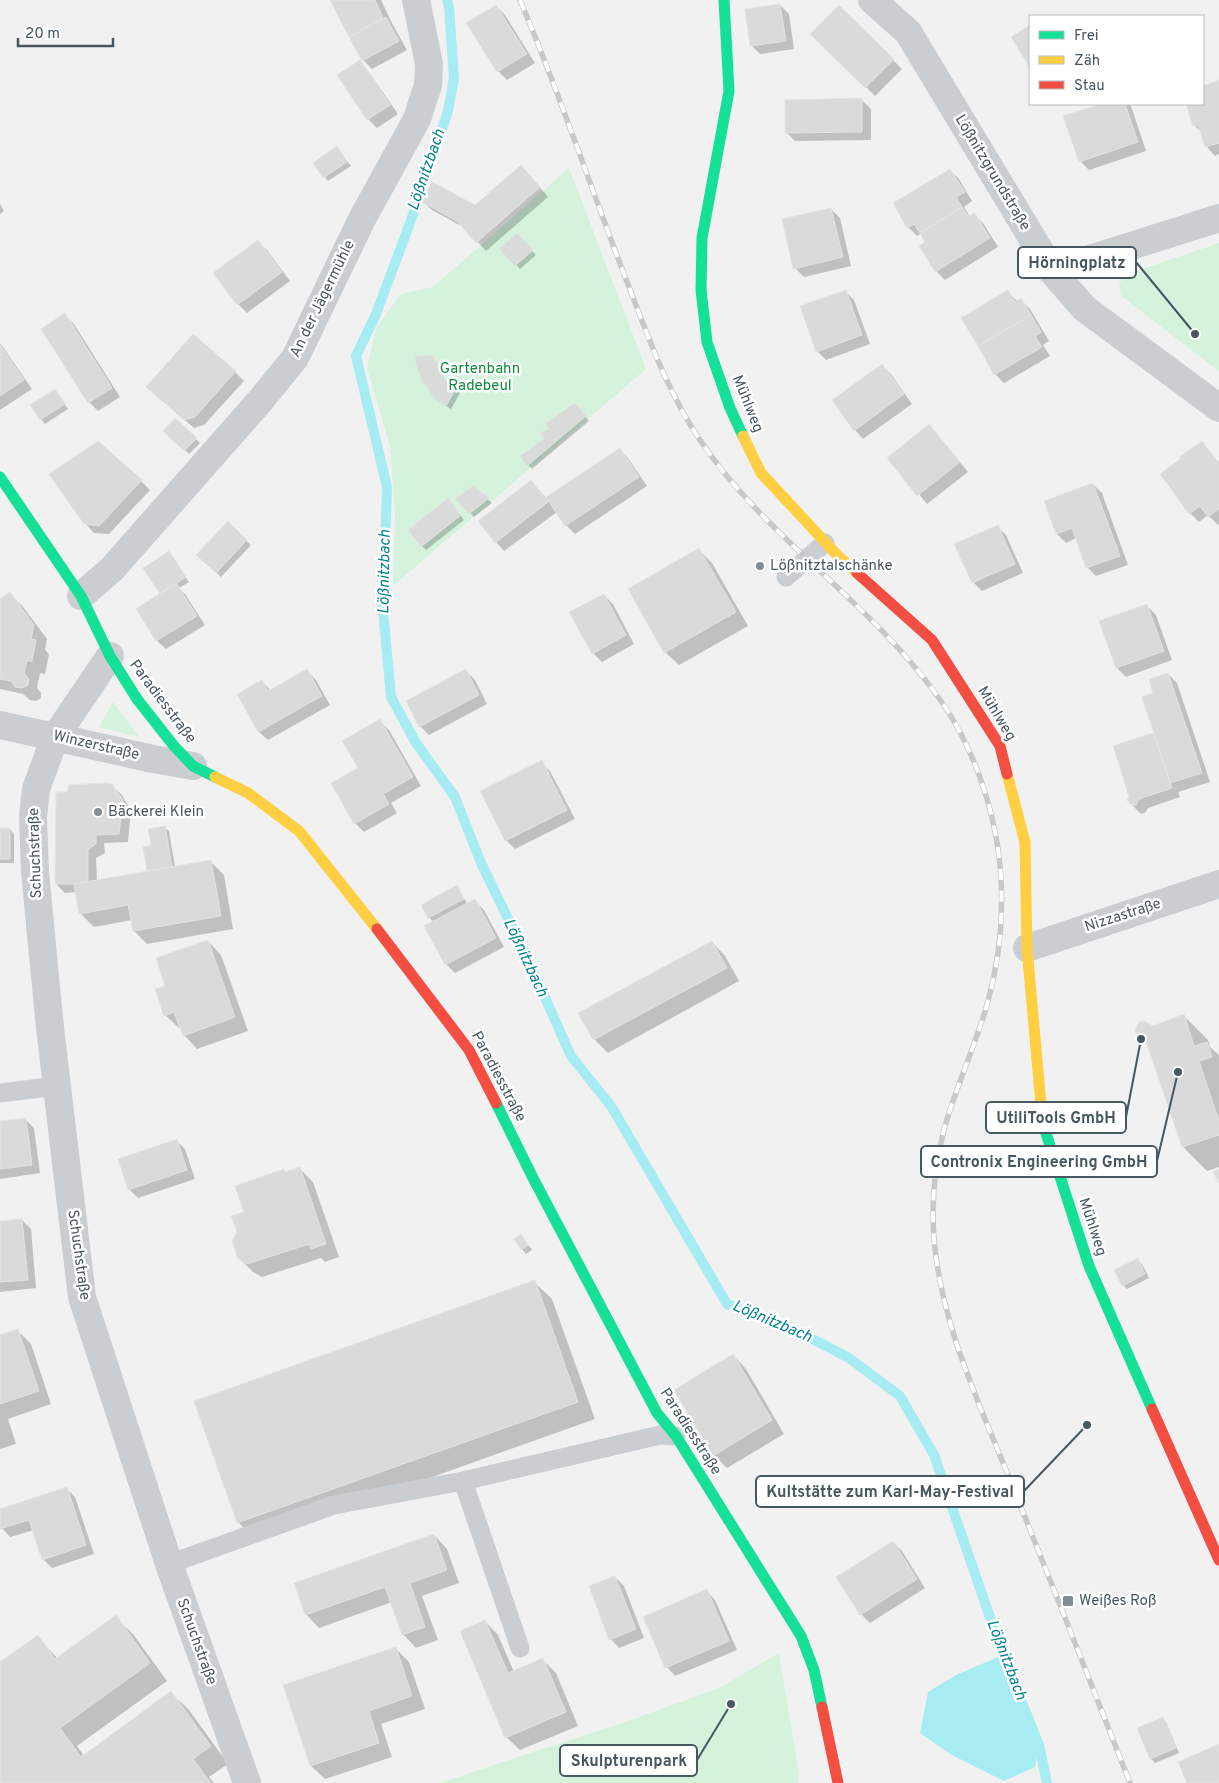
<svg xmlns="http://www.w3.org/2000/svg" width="1219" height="1783" viewBox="0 0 1219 1783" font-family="Overpass,sans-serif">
<rect width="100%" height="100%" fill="#f2f1f1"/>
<path fill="#d4f2dc" d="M 569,168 L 646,369 L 393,586 L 395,515 L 390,446 L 367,368 L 376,328 L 401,294 L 433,287 Z
M 1219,243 L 1219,371 L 1121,296 L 1119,284 L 1125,275 Z
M 113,702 L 139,737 L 99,727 Z
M 779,1653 L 799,1773 L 798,1783 L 440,1783 L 631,1720 L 719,1688 Z"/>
<path fill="#a6ecf2" d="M 1003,1655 L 1039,1745 L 1035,1767 L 1004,1781 L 950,1754 L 920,1733 L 928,1692 L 956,1675 Z"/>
<path fill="#0003" d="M 331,0 L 381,0 L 393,25 L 407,50 L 372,69 L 363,60 Z
M 780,5 L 789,14 L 794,49 L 760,54 L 751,45 Z
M 496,6 L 505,15 L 535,63 L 507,80 L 498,71 Z
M 839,6 L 902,69 L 875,96 L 812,34 Z
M 360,62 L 368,71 L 398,114 L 377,128 L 368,119 L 339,75 Z
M 1219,82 L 1219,154 L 1215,156 L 1207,147 L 1202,133 L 1194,125 L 1187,104 L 1203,104 L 1203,87 Z
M 862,100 L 871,109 L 871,140 L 795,141 L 786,132 Z
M 1104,104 L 1128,104 L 1131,106 L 1146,151 L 1089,170 L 1080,161 L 1065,117 Z
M 337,148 L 351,166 L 328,181 L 314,163 Z
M 950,170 L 959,179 L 972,201 L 964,207 L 970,217 L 974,214 L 983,223 L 998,247 L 945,280 L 936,271 L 927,243 L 922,233 L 917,236 L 908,227 Z
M 530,175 L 548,197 L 486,251 L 465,228 L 432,210 L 423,202 L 475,206 Z
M 0,204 L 4,211 L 0,214 Z
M 831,209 L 840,218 L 851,266 L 804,277 L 795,268 Z
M 517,235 L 536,255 L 520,269 L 501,249 Z
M 258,242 L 267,250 L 290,281 L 247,313 L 238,304 L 215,273 Z
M 845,291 L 854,300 L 870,344 L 826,360 L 817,351 Z
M 1008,292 L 1018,302 L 1021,300 L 1030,309 L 1049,341 L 1043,345 L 1050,356 L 1004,383 L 995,374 L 963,318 Z
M 65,315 L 74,324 L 120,397 L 98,411 L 89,402 Z
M 0,343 L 32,389 L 0,410 Z
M 432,357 L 436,361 L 445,379 L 460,393 L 451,409 L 441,403 Z
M 882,365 L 891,374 L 912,404 L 863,439 L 855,430 Z
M 235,372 L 244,381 L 204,425 L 194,428 L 157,396 Z
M 55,391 L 68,409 L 45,424 L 32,406 Z
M 575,405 L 589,421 L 532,469 L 528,465 L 546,439 L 550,429 Z
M 175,419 L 200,443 L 189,454 L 165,431 Z
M 929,425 L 968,472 L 927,504 L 889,458 Z
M 1202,442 L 1219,463 L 1219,524 L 1218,525 L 1208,515 L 1199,522 L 1190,513 Z
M 620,450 L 628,458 L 647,486 L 575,534 L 566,525 L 557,512 L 504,551 L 496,542 L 531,481 L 546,498 Z
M 141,481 L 150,490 L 109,534 L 94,533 L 85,523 Z
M 1093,484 L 1102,493 L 1128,565 L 1096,576 L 1087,567 L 1077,538 L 1066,543 L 1057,534 L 1045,502 Z
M 473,487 L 492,503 L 474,517 L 457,499 Z
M 452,504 L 464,520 L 426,550 L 422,546 Z
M 228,523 L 251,545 L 221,577 L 198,555 Z
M 997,526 L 1006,535 L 1023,573 L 982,591 L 973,582 Z
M 699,550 L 712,563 L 748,626 L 679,665 L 665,652 Z
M 169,553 L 189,582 L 179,588 L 185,594 L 205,625 L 166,649 L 157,641 L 137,609 L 162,594 Z
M 10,594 L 23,607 L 47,639 L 45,650 L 49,654 L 45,674 L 40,673 L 37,688 L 41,693 L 41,698 L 36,701 L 30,700 L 23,694 L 0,689 L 0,601 Z
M 604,595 L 613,604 L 634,644 L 602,662 L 593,653 Z
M 1147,606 L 1156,615 L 1172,660 L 1126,677 L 1117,668 L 1101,622 Z
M 307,671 L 316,680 L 330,705 L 268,740 L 259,732 L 238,694 L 262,681 L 271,691 Z
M 466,671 L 475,680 L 487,704 L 429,735 L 420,726 Z
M 1168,674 L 1177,683 L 1210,782 L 1178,792 L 1180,797 L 1148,808 L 1145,813 L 1141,814 L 1131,804 L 1115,747 L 1155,734 L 1155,694 Z
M 380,721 L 389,730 L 421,786 L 391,803 L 397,813 L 364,832 L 355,823 L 359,769 Z
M 541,762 L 550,771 L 575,819 L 515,849 L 506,840 Z
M 112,785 L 121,794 L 131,810 L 128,842 L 104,843 L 105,853 L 96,858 L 97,881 L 149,872 L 144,848 L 152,846 L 164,827 L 169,831 L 175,867 L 210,861 L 224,875 L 233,929 L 147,944 L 134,931 L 132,920 L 94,927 L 80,913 L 77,892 L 65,893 L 56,884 L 68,793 Z
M 0,829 L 10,829 L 14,834 L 14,863 L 0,863 Z
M 457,887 L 468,905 L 475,901 L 484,910 L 504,947 L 455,973 L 446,964 L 434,923 L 429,917 Z
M 208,941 L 221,955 L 248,1031 L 197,1049 L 184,1035 L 181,1027 L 179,1028 L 165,1015 L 167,987 Z
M 712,942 L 725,956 L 739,981 L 608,1053 L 594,1039 L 580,1013 Z
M 1184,1016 L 1208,1040 L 1210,1047 L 1219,1055 L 1219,1167 L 1207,1171 L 1183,1147 L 1149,1045 L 1139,1035 L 1152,1027 Z
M 25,1119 L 34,1128 L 40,1173 L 0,1179 L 0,1123 Z
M 176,1140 L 185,1149 L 195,1179 L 138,1198 L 129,1189 Z
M 300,1169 L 313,1182 L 339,1257 L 325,1262 L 321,1258 L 262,1277 L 253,1272 L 239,1258 L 245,1213 Z
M 22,1220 L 31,1229 L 36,1288 L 0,1292 L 0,1223 Z
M 521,1236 L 532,1250 L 526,1254 L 522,1249 Z
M 1137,1260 L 1142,1264 L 1149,1278 L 1127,1289 L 1123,1285 Z
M 534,1282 L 552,1299 L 595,1419 L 256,1540 L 238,1522 Z
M 17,1330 L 31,1344 L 51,1404 L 8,1419 L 16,1444 L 0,1449 L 0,1336 Z
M 733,1355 L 746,1369 L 784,1434 L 727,1468 L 714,1455 Z
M 66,1488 L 75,1497 L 94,1554 L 52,1568 L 43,1559 L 34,1530 L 10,1537 L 2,1528 L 0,1510 Z
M 434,1535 L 447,1549 L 459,1583 L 422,1596 L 438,1640 L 416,1648 L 403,1634 L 392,1602 L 319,1628 L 306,1614 Z
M 893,1542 L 902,1551 L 925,1588 L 870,1623 L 861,1614 Z
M 615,1577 L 624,1586 L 644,1638 L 619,1648 L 611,1639 Z
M 707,1591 L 715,1600 L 737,1650 L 675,1676 L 667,1667 Z
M 115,1617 L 133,1634 L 167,1681 L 77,1746 L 84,1756 L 171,1693 L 189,1710 L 228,1764 L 209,1777 L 214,1783 L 0,1783 L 0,1664 L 37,1637 L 58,1659 Z
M 485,1621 L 498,1635 L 514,1672 L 543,1660 L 556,1673 L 578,1726 L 520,1750 L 506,1737 Z
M 396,1649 L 409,1662 L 425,1709 L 381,1724 L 392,1757 L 325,1779 L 311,1766 L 285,1686 Z
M 1162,1718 L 1166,1722 L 1179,1753 L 1155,1763 L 1151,1759 L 1139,1728 Z"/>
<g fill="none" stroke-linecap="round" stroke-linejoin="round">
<path stroke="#a6ecf2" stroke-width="10" d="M 447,0 L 449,7 L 454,78 L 448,111 L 417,204 L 376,314 L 356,356 L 387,487 L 383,610 L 391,697 L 416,743 L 455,797 L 481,863 L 530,964 L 571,1056 L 611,1106 L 727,1304 L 803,1334 L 849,1358 L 900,1396 L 934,1455 L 1003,1655 L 1039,1745 L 1047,1783"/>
</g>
<path fill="#d9dada" stroke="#e3e3e4" d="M 330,0 L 375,0 L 383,18 L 349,37 Z
M 780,4 L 786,41 L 750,46 L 745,9 Z
M 496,5 L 527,54 L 497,72 L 466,23 Z
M 839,5 L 894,59 L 865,88 L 810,34 Z
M 386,17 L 399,41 L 362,61 L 349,37 Z
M 1030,25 L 1030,68 L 1011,37 Z
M 360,60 L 390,105 L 367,120 L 337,75 Z
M 1219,80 L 1219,143 L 1205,147 L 1198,125 L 1193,126 L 1186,104 L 1203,104 L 1203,86 Z
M 862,98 L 862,132 L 785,133 L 785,100 Z
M 1100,104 L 1125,104 L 1138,142 L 1079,162 L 1063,116 Z
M 337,146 L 347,162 L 323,178 L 313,163 Z
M 521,165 L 540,187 L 476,243 L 457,221 L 422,202 L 432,182 L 475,205 Z
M 950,169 L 965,192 L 956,197 L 962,207 L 920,233 L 914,224 L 907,228 L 893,203 Z
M 962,207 L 968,216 L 975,213 L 990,238 L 935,272 L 919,246 L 925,242 L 920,233 Z
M 831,208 L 843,257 L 793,269 L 782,219 Z
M 517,233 L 533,250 L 515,266 L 499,249 Z
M 258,240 L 282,272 L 237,305 L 213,273 Z
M 846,290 L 862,335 L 816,352 L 800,306 Z
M 1008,290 L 1015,302 L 1021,298 L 1031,315 L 978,346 L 961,318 Z
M 65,313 L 112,388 L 88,403 L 41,329 Z
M 1031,315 L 1041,332 L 1035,336 L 1042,347 L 994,375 L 978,346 Z
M 193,334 L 236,371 L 195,417 L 184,420 L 146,387 Z
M 0,345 L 24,380 L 0,396 Z
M 433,355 L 441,373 L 447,381 L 456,388 L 446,406 L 435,399 L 428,389 L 422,381 L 416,365 L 415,356 Z
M 882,364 L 904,394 L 854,431 L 832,400 Z
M 55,389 L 65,404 L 40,420 L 30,405 Z
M 575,403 L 586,416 L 527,466 L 520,456 L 544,439 L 540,433 L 549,429 L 546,423 Z
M 175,418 L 197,438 L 184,451 L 163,431 Z
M 929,424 L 960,462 L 917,496 L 887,458 Z
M 98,441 L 142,480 L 99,526 L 84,524 L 49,474 Z
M 1202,441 L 1219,465 L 1219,509 L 1208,517 L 1200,506 L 1189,514 L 1160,474 L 1180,459 L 1179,457 Z
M 620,448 L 639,477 L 565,526 L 546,497 Z
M 531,480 L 548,502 L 495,543 L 478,521 Z
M 1093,483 L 1120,556 L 1086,568 L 1072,528 L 1056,534 L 1044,501 Z
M 473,486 L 489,498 L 469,514 L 455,499 Z
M 448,498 L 461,515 L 421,547 L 408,530 Z
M 228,521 L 247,540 L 216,573 L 196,555 Z
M 998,525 L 1015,564 L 972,583 L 954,544 Z
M 699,548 L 736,612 L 664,653 L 628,589 Z
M 169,551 L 186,577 L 160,594 L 143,568 Z
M 176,583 L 197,616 L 156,641 L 136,609 Z
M 10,592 L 34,625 L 31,639 L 36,640 L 32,661 L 27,661 L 24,673 L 29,679 L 28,685 L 22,688 L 15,687 L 11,681 L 0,679 L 0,599 Z
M 604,594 L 626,635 L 592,654 L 569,612 Z
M 1147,604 L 1164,651 L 1116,668 L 1099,621 Z
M 307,669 L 322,696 L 258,732 L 237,694 L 262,680 L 268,691 Z
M 466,669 L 479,695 L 419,727 L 406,701 Z
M 1168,673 L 1202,773 L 1170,783 L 1142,697 L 1153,693 L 1149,679 Z
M 380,719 L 413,777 L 383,794 L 389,804 L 354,824 L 331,783 L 358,768 L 342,741 Z
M 1153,733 L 1172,788 L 1139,799 L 1136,805 L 1131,805 L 1127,800 L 1129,796 L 1113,746 Z
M 542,760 L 567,810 L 505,841 L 480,791 Z
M 106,783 L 112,784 L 123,800 L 119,834 L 96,835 L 96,844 L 88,849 L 88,881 L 74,884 L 55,884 L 56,792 L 67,792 L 69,785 Z
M 165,826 L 172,867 L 147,871 L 143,847 L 151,845 L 148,829 Z
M 0,828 L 10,828 L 10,859 L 0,859 Z
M 211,860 L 221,916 L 133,931 L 128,905 L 79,914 L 74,884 Z
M 457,885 L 464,899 L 428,918 L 421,905 Z
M 475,899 L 496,938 L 445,965 L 424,926 Z
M 208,940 L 235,1017 L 183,1036 L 174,1012 L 164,1016 L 155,989 L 165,986 L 156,958 Z
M 712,941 L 727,968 L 593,1040 L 578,1013 Z
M 1184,1014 L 1194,1046 L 1207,1042 L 1212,1057 L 1199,1061 L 1219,1121 L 1219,1135 L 1182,1147 L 1145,1038 L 1141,1039 L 1135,1031 L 1139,1022 L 1144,1021 L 1153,1026 Z
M 26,1118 L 32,1165 L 0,1169 L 0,1121 Z
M 177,1139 L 187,1170 L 128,1190 L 118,1159 Z
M 300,1167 L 326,1244 L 311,1249 L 309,1244 L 247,1264 L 238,1259 L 232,1241 L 237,1231 L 231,1216 L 244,1212 L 235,1186 L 284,1169 L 285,1172 Z
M 1219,1169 L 1219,1183 L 1213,1172 Z
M 22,1219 L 28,1280 L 0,1282 L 0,1221 Z
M 521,1234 L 528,1245 L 521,1250 L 514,1239 Z
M 1138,1258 L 1145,1274 L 1122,1286 L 1114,1270 Z
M 535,1280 L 578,1402 L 237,1523 L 194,1401 Z
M 18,1329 L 39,1391 L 0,1404 L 0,1335 Z
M 733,1354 L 772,1420 L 713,1456 L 674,1390 Z
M 67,1487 L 86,1545 L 42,1560 L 29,1520 L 0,1529 L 0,1509 Z
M 434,1534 L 447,1570 L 410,1583 L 425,1627 L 402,1635 L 385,1587 L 305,1615 L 294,1583 Z
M 893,1541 L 917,1579 L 860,1615 L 836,1577 Z
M 615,1576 L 636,1629 L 609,1640 L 589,1586 Z
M 707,1589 L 729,1641 L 665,1668 L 643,1617 Z
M 116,1615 L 150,1663 L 60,1728 L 81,1757 L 171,1691 L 211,1746 L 193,1759 L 211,1783 L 0,1783 L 0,1662 L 38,1635 L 55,1659 Z
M 485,1620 L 508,1673 L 543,1658 L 566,1712 L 505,1738 L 460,1631 Z
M 396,1647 L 412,1696 L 369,1711 L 379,1743 L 310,1766 L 283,1685 Z
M 1163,1717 L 1176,1748 L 1150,1759 L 1137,1728 Z
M 1219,1744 L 1219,1783 L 1187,1783 L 1178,1762 Z"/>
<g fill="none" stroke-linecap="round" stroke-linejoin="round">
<path stroke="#caced1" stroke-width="19" d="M 786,577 L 825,543
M 0,1093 L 57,1086
M 463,1481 L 520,1648
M 169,1564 L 334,1505 L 463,1481 L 660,1435 L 676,1436"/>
<path stroke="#caced1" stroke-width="28" d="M 872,0 L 908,32 L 1052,271 L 1084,308 L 1219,408
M 1052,271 L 1219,218
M 81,596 L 112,569 L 260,401 L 295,358 L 362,219 L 417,119 L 424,97 L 428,86 L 429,64 L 416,0
M 110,656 L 55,737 L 36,789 L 33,817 L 35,872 L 50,1028 L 82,1297 L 169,1564 L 247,1783
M 0,725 L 153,759 L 193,766
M 1027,948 L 1219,884"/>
<path stroke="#16e098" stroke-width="11" d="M 724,0 L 729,91 L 702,238 L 701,290 L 707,342 L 730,408 L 743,436
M 0,477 L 81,596 L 110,656 L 137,699 L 174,746 L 193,766 L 215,777
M 496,1103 L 533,1178 L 657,1413 L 676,1436 L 801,1636 L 814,1670 L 822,1707
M 1041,1105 L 1042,1121 L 1089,1266 L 1152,1409"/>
<path stroke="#ffcf43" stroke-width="11" d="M 743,436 L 761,473 L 838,556 L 857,573
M 1007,774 L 1025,842 L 1027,948 L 1041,1105
M 215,777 L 248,793 L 299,831 L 377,929"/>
<path stroke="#f24e42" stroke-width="11" d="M 857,573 L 932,640 L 1000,746 L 1007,774
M 377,929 L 469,1050 L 496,1103
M 1152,1409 L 1219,1560
M 822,1707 L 838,1783"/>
<defs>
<path id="rail" d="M 520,0 C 560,94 592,192 629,287 C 649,339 668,393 700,440 C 766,539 873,603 941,701 C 962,731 977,765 987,799 C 1007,866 1006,938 987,1005 C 975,1046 957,1085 945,1126 C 937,1155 933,1185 933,1214 C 933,1312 982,1409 1017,1497 C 1055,1592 1093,1688 1130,1783"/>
</defs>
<use href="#rail" stroke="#c6c8ca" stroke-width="5.5"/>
<use href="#rail" stroke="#fff" stroke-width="4" stroke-dasharray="11" stroke-linecap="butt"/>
</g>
<g fill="#838d93" stroke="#fff" stroke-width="2">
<circle cx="760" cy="566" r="5"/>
<circle cx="98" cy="812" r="5"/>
<rect x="1062" y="1595" width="12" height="12" rx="2.5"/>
</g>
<g text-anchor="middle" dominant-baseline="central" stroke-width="5" stroke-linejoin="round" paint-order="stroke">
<g font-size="15" fill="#475760" stroke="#fff">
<text transform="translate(992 173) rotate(59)">Lößnitzgrundstraße</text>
<text transform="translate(323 299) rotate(-64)">An der Jägermühle</text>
<text transform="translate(747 404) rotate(68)">Mühlweg</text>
<text transform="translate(162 702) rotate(53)">Paradiesstraße</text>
<text transform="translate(996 714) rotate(59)">Mühlweg</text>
<text transform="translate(96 746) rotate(13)">Winzerstraße</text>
<text transform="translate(36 853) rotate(-92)">Schuchstraße</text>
<text transform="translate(1123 916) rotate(-18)">Nizzastraße</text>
<text transform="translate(498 1077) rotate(62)">Paradiesstraße</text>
<text transform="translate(1092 1227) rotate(72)">Mühlweg</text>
<text transform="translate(78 1255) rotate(82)">Schuchstraße</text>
<text transform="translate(690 1432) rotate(57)">Paradiesstraße</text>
<text transform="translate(196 1642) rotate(70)">Schuchstraße</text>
</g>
<g font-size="15" fill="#10883d" stroke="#fff">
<text x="480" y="369">Gartenbahn<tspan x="480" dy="17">Radebeul</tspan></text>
</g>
<g font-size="15" fill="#475760" stroke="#fff" text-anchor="start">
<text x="770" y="566">Lößnitztalschänke</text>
<text x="108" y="812">Bäckerei Klein</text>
<text x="1079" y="1601">Weißes Roß</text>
</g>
<g font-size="16" font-style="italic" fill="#05838e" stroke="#fff">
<text transform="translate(427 170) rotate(-71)">Lößnitzbach</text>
<text transform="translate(385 572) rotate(-89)">Lößnitzbach</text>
<text transform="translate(525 958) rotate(65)">Lößnitzbach</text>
<text transform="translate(772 1322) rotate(23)">Lößnitzbach</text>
<text transform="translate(1006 1660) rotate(69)">Lößnitzbach</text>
</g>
</g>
<path fill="none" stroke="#475760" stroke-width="2" d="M1195 334L1136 262M1141 1039L1126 1117M1178 1072L1157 1161M1087 1425L1024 1491M731 1704L697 1760"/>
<g fill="#475760" stroke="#fff" stroke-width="2">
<circle cx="1195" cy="334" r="5"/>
<circle cx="1141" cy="1039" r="5"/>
<circle cx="1178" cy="1072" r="5"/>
<circle cx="1087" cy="1425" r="5"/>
<circle cx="731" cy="1704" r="5"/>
</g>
<g fill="#fff" stroke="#475760" stroke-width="2">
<rect x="1018" y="247" width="118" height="31" rx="5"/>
<rect x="986" y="1102" width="140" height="31" rx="5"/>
<rect x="921" y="1146" width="236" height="31" rx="5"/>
<rect x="756" y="1476" width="268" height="31" rx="5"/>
<rect x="560" y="1745" width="137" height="31" rx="5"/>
</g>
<g font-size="16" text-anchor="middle" font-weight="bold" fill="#475760">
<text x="1077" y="268">Hörningplatz</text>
<text x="1056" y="1123">UtiliTools GmbH</text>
<text x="1039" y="1167">Contronix Engineering GmbH</text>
<text x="890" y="1497">Kultstätte zum Karl-May-Festival</text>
<text x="629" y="1766">Skulpturenpark</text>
</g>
<rect x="1029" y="15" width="175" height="90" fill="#ffffff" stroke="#b5bcbf"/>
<rect x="1039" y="31" width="25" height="8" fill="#16e098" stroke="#b5bcbf"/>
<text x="1074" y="40" font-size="15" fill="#475760">Frei</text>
<rect x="1039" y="56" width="25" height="8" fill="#ffcf43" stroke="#b5bcbf"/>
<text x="1074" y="65" font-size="15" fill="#475760">Zäh</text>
<rect x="1039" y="81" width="25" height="8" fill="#f24e42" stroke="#b5bcbf"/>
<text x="1074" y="90" font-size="15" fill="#475760">Stau</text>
<path d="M18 38v8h95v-8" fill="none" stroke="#475760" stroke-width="2.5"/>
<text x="25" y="38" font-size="15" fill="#475760" stroke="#ffffff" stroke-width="4" paint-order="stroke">20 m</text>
</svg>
